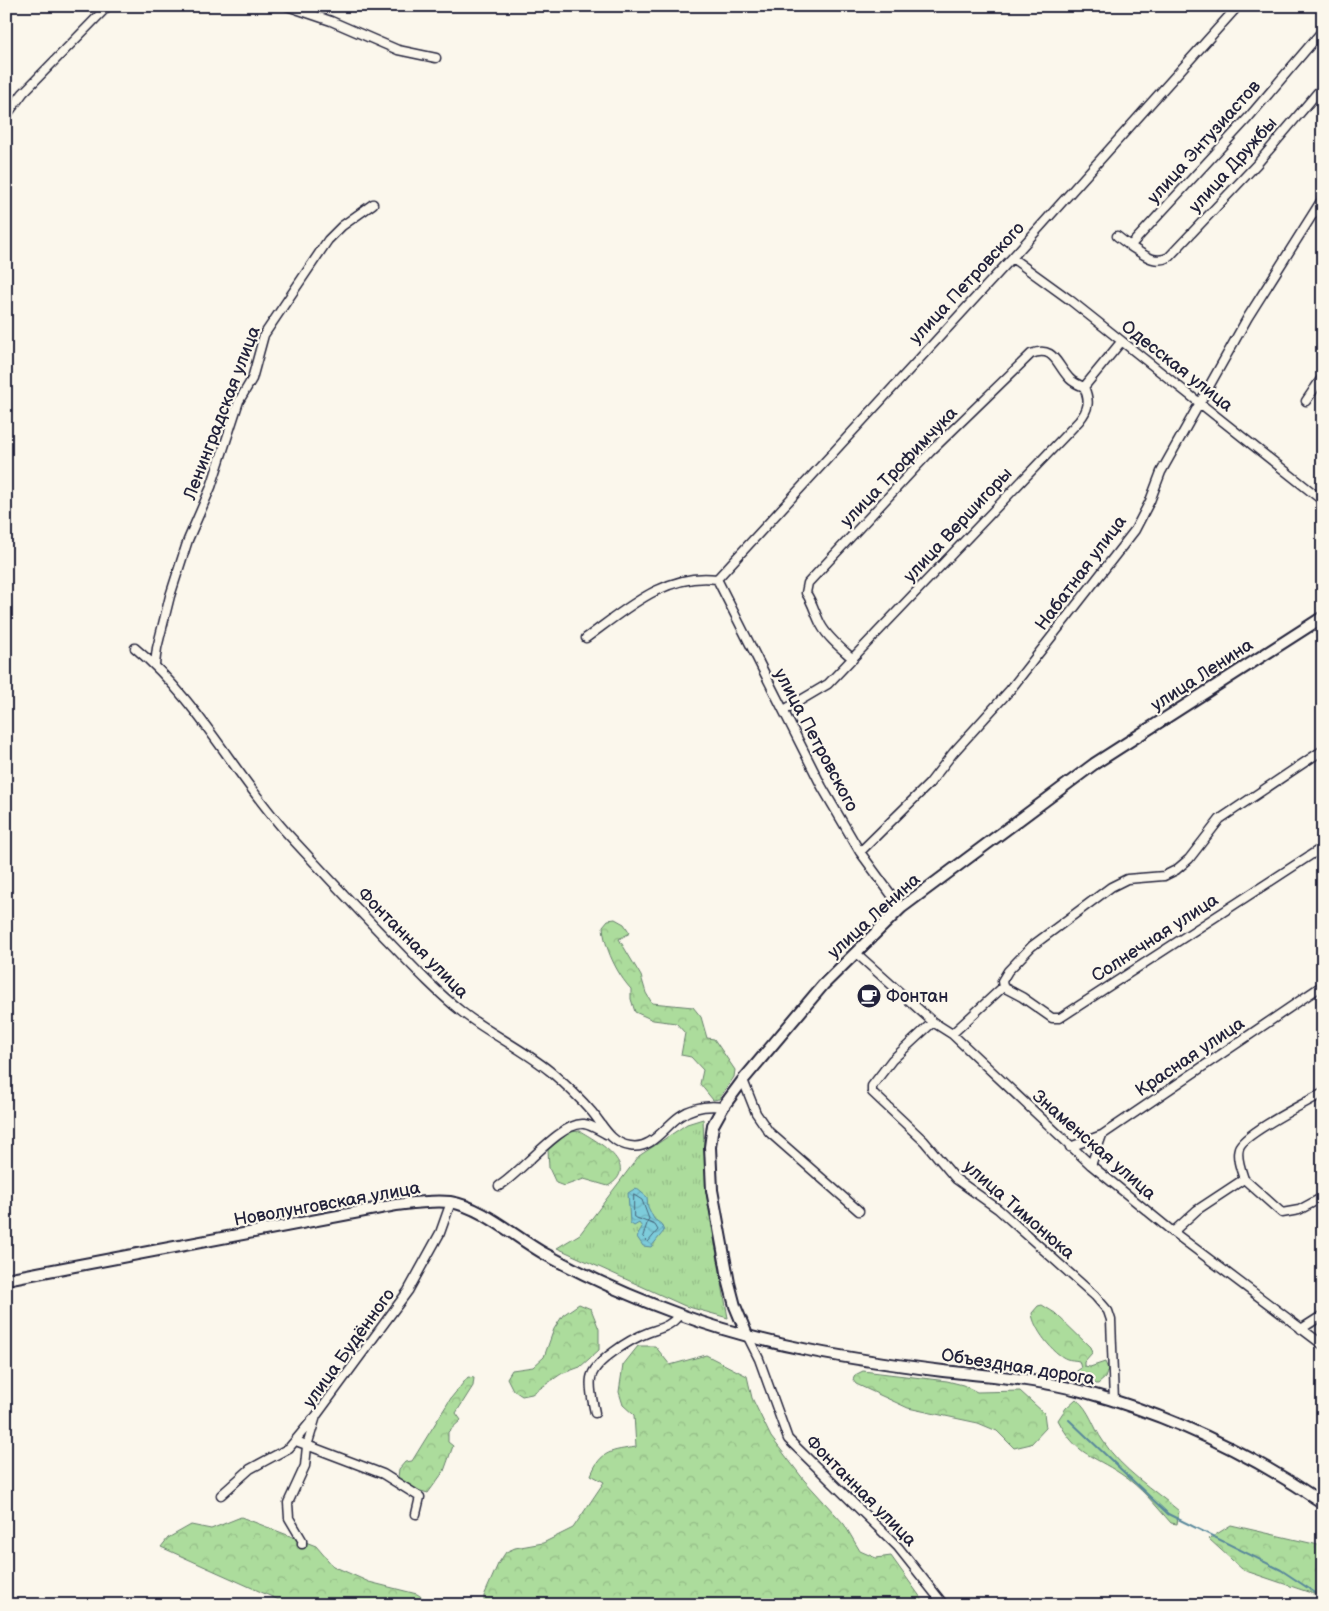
<svg xmlns="http://www.w3.org/2000/svg" width="1329" height="1611" viewBox="0 0 1329 1611" font-family="'Balsamiq Sans',sans-serif">
<defs>
<pattern id="forest-crowns" width="20" height="18" patternUnits="userSpaceOnUse" patternTransform="scale(1.25)"><rect width="20" height="18" fill="#acdc9c"/><path d="M2 6a3 3 0 1 1 6 0M12 15a3 3 0 1 1 6 0" fill="none" stroke="#94bc87"/></pattern>
<pattern id="park-tufts" width="24" height="20" patternUnits="userSpaceOnUse" patternTransform="scale(1.25)"><rect width="24" height="20" fill="#acdc9c"/><path d="M3 7l-1-3M5 7V3M7 7l1-3M15 17l-1-3M17 17v-4M19 17l1-3" fill="none" stroke="#94bc87"/></pattern>
<pattern id="water-waves" width="16" height="10" patternUnits="userSpaceOnUse" patternTransform="scale(1.25)"><rect width="16" height="10" fill="#7dccdb"/><path d="M0 5q4-4 8 0t8 0" fill="none" stroke="#6cafbd"/></pattern>
</defs>
<rect width="100%" height="100%" fill="#fbf7ec"/>
<filter id="ink" filterUnits="userSpaceOnUse"><feTurbulence type="fractalNoise" baseFrequency=".02" numOctaves="2"/><feDisplacementMap in="SourceGraphic" scale="10" xChannelSelector="R" yChannelSelector="G"/><feConvolveMatrix kernelMatrix="1 2 1 2 8 2 1 2 1" color-interpolation-filters="sRGB"/></filter>
<g filter="url(#ink)">
<path fill="url(#forest-crowns)" stroke="#677f6c" d="M 615,919 L 624,924 L 630,933 L 619,939 L 641,976 L 646,993 L 652,1003 L 693,1007 L 701,1017 L 707,1038 L 714,1039 L 735,1070 L 734,1077 L 719,1099 L 713,1100 L 700,1084 L 703,1070 L 691,1057 L 681,1055 L 685,1033 L 676,1023 L 653,1020 L 635,1012 L 631,999 L 631,989 C 617,974 604,947 603,926 L 608,920 Z
M 580,1131 C 597,1141 642,1166 608,1186 L 584,1179 L 564,1186 L 556,1183 L 549,1168 L 548,1150 L 569,1132 Z
M 579,1304 L 591,1309 L 599,1329 L 599,1350 L 580,1367 L 561,1374 L 532,1394 L 522,1396 L 513,1390 L 507,1378 L 512,1370 L 533,1367 L 544,1357 L 554,1329 L 563,1315 Z
M 1042,1305 L 1055,1313 L 1090,1347 L 1092,1353 L 1084,1362 L 1084,1366 L 1090,1367 L 1105,1362 L 1108,1369 L 1105,1378 L 1098,1384 L 1074,1382 L 1069,1377 L 1081,1368 L 1079,1361 C 1075,1360 1070,1360 1067,1359 C 1053,1354 1033,1328 1032,1313 L 1038,1306 Z
M 638,1346 L 655,1346 L 670,1365 L 706,1355 L 747,1376 L 752,1398 L 771,1437 L 804,1480 L 844,1524 L 860,1551 L 876,1558 L 891,1556 L 926,1605 L 484,1605 L 484,1596 L 498,1564 L 506,1552 L 515,1548 L 543,1543 L 573,1528 L 604,1482 L 591,1475 C 601,1450 612,1451 636,1447 L 634,1415 L 623,1405 L 619,1392 L 623,1365 Z
M 863,1371 L 947,1381 L 963,1385 L 977,1392 L 1020,1391 L 1044,1413 L 1046,1428 L 1031,1444 L 1014,1448 L 997,1431 L 978,1423 L 908,1408 L 856,1384 L 853,1380 L 855,1375 Z
M 468,1377 L 474,1378 L 473,1386 L 456,1413 L 461,1420 L 448,1432 L 448,1442 L 453,1446 L 444,1471 L 428,1493 L 410,1488 L 398,1477 L 399,1469 L 405,1462 L 412,1461 L 451,1398 Z
M 1076,1399 C 1090,1410 1093,1427 1103,1441 C 1122,1470 1153,1489 1179,1511 L 1177,1524 L 1171,1523 C 1156,1506 1141,1487 1121,1474 C 1091,1454 1077,1456 1058,1420 L 1066,1408 Z
M 241,1517 L 316,1546 L 333,1566 L 369,1582 L 417,1594 L 434,1605 L 290,1605 L 161,1547 L 168,1538 L 191,1525 L 211,1529 Z
M 1231,1525 L 1323,1546 L 1323,1597 L 1243,1570 L 1209,1539 Z"/>
<path fill="url(#park-tufts)" stroke="#677f6c" d="M 703,1119 L 706,1192 L 728,1318 L 685,1306 L 557,1248 L 580,1234 L 639,1156 L 687,1124 Z"/>
<path fill="url(#water-waves)" stroke="#59889b" d="M 636,1188 L 647,1197 L 648,1207 L 654,1219 L 661,1224 L 664,1231 L 651,1247 L 643,1246 L 637,1237 L 642,1227 L 639,1223 L 634,1226 L 630,1223 L 628,1193 Z"/>
<g fill="none" stroke-linecap="round" stroke-linejoin="round">
<path stroke="#46667b" stroke-width="1" d="M 634,1195 L 642,1200 L 649,1219 L 647,1222 L 634,1217 Z
M 648,1222 L 655,1225 L 658,1230 L 648,1242 L 643,1237 Z"/>
<path stroke="#59889b" stroke-width="2" d="M 1069,1420 L 1168,1514 L 1281,1570 L 1323,1598"/>
<defs>
<path id="minor" d="M 287,6 L 331,21 L 398,50 L 436,58
M 1323,30 L 1248,118 L 1130,246 C 1143,254 1154,265 1169,257 L 1257,164 L 1323,86
M 6,116 L 23,93 L 108,6
M 1117,236 L 1130,246
M 1012,258 L 1070,300 L 1323,501
M 1306,401 L 1323,376
M 586,638 C 625,610 666,572 717,579
M 135,648 C 196,698 233,772 285,831 C 321,870 357,909 394,947 C 416,970 438,993 462,1012 C 490,1034 523,1049 551,1072 C 565,1084 579,1097 592,1112 C 603,1125 610,1143 630,1146 C 652,1150 664,1127 680,1116 C 693,1107 708,1105 723,1107
M 853,659 C 842,649 828,638 821,625 C 815,614 813,603 806,593 L 808,583 L 930,452 L 1031,354 C 1055,345 1056,365 1070,379 C 1074,383 1079,385 1084,387
M 155,664 L 157,648 L 170,596 L 188,540 L 211,487 L 239,401 L 252,379 L 264,335 L 328,240 L 342,226 L 373,204
M 784,710 L 828,684 L 1079,421 C 1089,409 1090,401 1084,387 L 1121,342
M 860,852 L 929,784 L 953,753 L 1010,690 L 1135,530 L 1150,501 L 1161,472 L 1248,317 L 1323,198
M 901,908 L 860,852 L 822,787 L 717,579 L 1012,258 L 1238,6
M 856,953 L 933,1022 L 952,1034 L 1091,1165 L 1173,1232 L 1323,1345
M 1003,987 L 1022,997 L 1052,1018 L 1060,1018 L 1323,847
M 933,1022 L 892,1060 L 872,1086 L 872,1092 L 924,1141 L 956,1179 L 998,1209 L 1095,1296 L 1108,1311 L 1111,1320 L 1114,1401
M 952,1034 L 1003,987 L 1002,981 L 1008,971 L 1032,946 L 1111,887 L 1127,879 L 1164,876 L 1176,870 L 1189,859 L 1220,819 L 1323,750
M 743,1080 L 756,1113 L 769,1132 L 859,1211
M 1070,1147 L 1102,1135 L 1323,985
M 1091,1165 L 1102,1135
M 1244,1179 L 1282,1213 L 1299,1210 L 1323,1197
M 499,1186 C 520,1174 561,1121 584,1124 C 592,1125 600,1131 606,1134
M 1173,1232 L 1197,1210 L 1244,1179 C 1241,1170 1236,1157 1239,1148 C 1243,1134 1307,1102 1323,1093
M 1301,1329 L 1323,1315
M 747,1335 L 759,1359 L 788,1439 L 898,1547 L 944,1605
M 595,1413 C 593,1402 589,1389 591,1378 C 594,1361 631,1339 647,1333 C 660,1328 670,1327 679,1315
M 296,1441 L 383,1474 L 420,1497 L 416,1514
M 221,1495 L 250,1469 L 289,1448 L 313,1419
M 302,1544 L 302,1540 L 289,1518 L 288,1503 L 305,1466 L 307,1446 L 316,1416 L 408,1291 L 440,1233 L 451,1202"/>
<path id="tertiary" d="M 6,1279 L 396,1205 C 413,1203 433,1200 450,1202 C 483,1207 516,1238 545,1254 C 589,1278 634,1298 681,1315 C 765,1346 855,1360 943,1371 C 990,1376 1039,1379 1085,1392 C 1169,1415 1251,1454 1323,1503
M 747,1335 L 735,1306 L 729,1283 L 712,1190 L 710,1147 L 713,1125 L 723,1107 L 743,1080 L 823,985 L 901,908 L 1094,764 L 1323,617"/>
</defs>
<use href="#minor" stroke="#22223b" stroke-width="11"/>
<use href="#tertiary" stroke="#22223b" stroke-width="14"/>
<use href="#minor" stroke="#fbf7ec" stroke-width="8"/>
<use href="#tertiary" stroke="#fbf7ec" stroke-width="10"/>
</g>
</g>
<defs>
<symbol id="cafe-disc" viewBox="-11 -11 22 22"><circle r="9.5" fill="#22223b" stroke="#fbf7ec"/><path d="M-5.5-4.5H6V0H3Q3 3.5 0 3.5H-2.5Q-5.5 3.5-5.5 0ZM3-3.2v2h1.7v-2ZM-6 4.5H4V6H-6Z" fill="#fff"/></symbol>
</defs>
<g fill-rule="evenodd">
<use href="#cafe-disc" x="855" y="982" width="28" height="28"/>
</g>
<g text-anchor="middle" dominant-baseline="central" stroke-width="4.5" stroke-linejoin="round" paint-order="stroke">
<g font-size="18" fill="#22223b" stroke="#fbf7ec">
<text transform="translate(1204 142) rotate(-48)">улица Энтузиастов</text>
<text transform="translate(1233 165) rotate(-48)">улица Дружбы</text>
<text transform="translate(967 283) rotate(-47)">улица Петровского</text>
<text transform="translate(1177 366) rotate(38)">Одесская улица</text>
<text transform="translate(222 413) rotate(-69)">Ленинградская улица</text>
<text transform="translate(899 467) rotate(-46)">улица Трофимчука</text>
<text transform="translate(958 525) rotate(-47)">улица Вершигоры</text>
<text transform="translate(1081 573) rotate(-53)">Набатная улица</text>
<text transform="translate(1202 675) rotate(-33)">улица Ленина</text>
<text transform="translate(816 740) rotate(62)">улица Петровского</text>
<text transform="translate(874 916) rotate(-42)">улица Ленина</text>
<text transform="translate(1155 938) rotate(-33)">Солнечная улица</text>
<text transform="translate(413 943) rotate(45)">Фонтанная улица</text>
<text transform="translate(1190 1057) rotate(-34)">Красная улица</text>
<text transform="translate(1094 1145) rotate(41)">Знаменская улица</text>
<text transform="translate(327 1204) rotate(-10)">Новолунговская улица</text>
<text transform="translate(1019 1210) rotate(41)">улица Тимонюка</text>
<text transform="translate(349 1348) rotate(-54)">улица Будённого</text>
<text transform="translate(1018 1367) rotate(9)">Объездная дорога</text>
<text transform="translate(861 1491) rotate(45)">Фонтанная улица</text>
</g>
<g font-size="18" fill="#22223b" stroke="#fbf7ec" text-anchor="start">
<text x="886" y="996">Фонтан</text>
</g>
</g>
<rect width="1329" height="1611" fill="none" stroke="#fbf7ec" stroke-width="25"/>
<rect x="12" y="12" width="1304" height="1586" fill="none" stroke="#22223b" stroke-width="2" filter="url(#ink)"/>
</svg>
